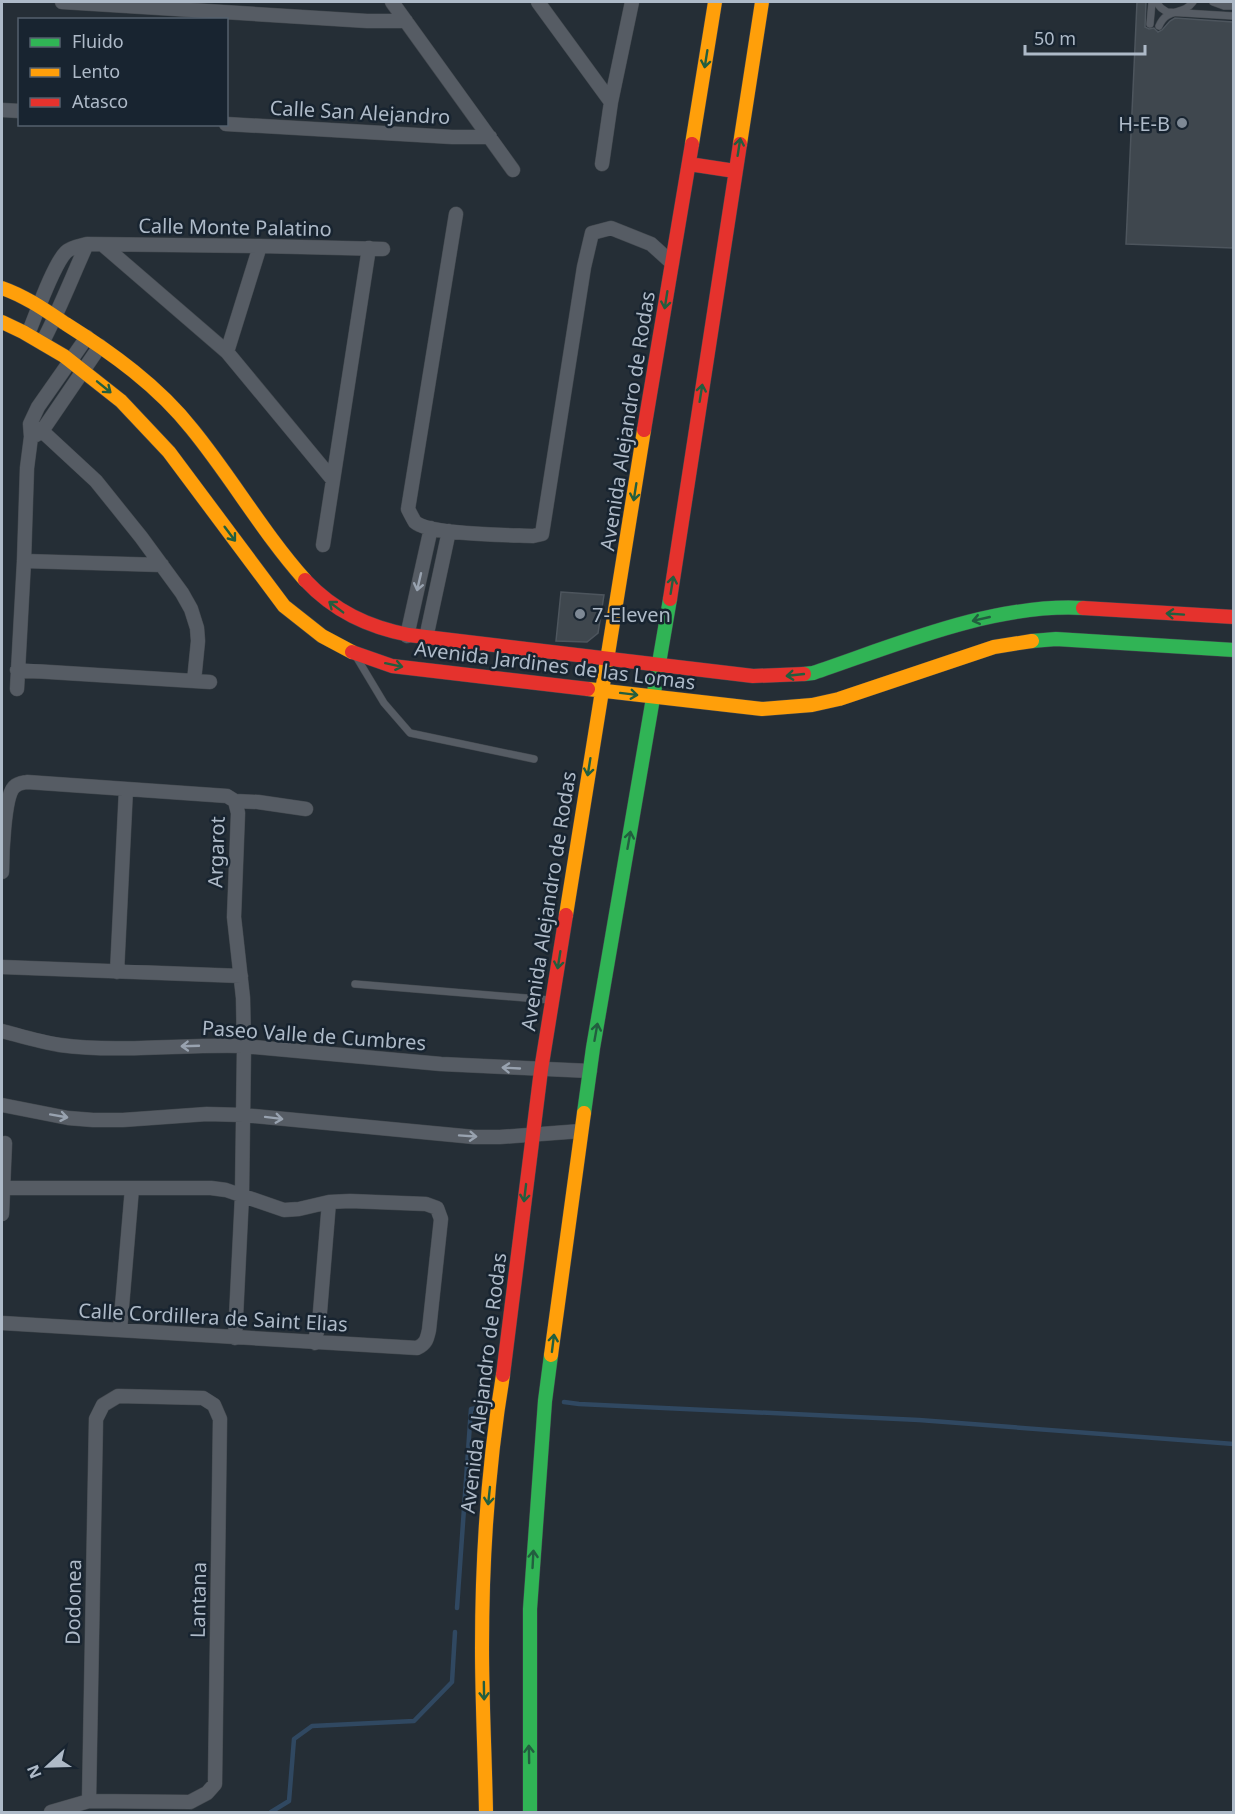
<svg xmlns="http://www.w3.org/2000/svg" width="1235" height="1814" viewBox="0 0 1235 1814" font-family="'Noto Sans',sans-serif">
<rect width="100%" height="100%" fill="#252e36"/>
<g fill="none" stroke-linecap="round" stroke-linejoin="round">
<path stroke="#304861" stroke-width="4.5" d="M 564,1402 L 579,1404 L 919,1420 L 1234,1444
M 457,1608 L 471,1409 L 489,1406
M 271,1812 L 289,1801 L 294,1739 L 312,1726 L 414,1721 L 452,1682 L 455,1632"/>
</g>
<path fill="#3f474e" stroke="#4d555d" stroke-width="1.5" d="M 1137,2 L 1146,2 L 1145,27 L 1149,29 L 1154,28 L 1158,32 L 1162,30 L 1170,21 L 1175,18 L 1233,22 L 1233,248 L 1126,244 Z
M 561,592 L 604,595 L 598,633 L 587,642 L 556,641 Z"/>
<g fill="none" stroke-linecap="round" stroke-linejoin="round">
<defs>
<path id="lane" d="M 1156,2 L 1161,8 L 1167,12 L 1234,16
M 1213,2 L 1224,6 L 1234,6
M 1150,24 L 1152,2
M 1159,26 C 1167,7 1183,16 1193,2
M 357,658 L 384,703 L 410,733 L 534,759
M 355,984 L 550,1000"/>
<path id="street" d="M 62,2 L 367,21 L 406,21
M 392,2 L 513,170
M 538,2 L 611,102
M 2,110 L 20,111
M 226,124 L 452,137 L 490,137
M 602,164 L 611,102 L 632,2
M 456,214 L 408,509 C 410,513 413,519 415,522 C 429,535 511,535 533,536 L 542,534 L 584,267 L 592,233 L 611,228 L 651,244 L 672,263
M 103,245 L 227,352 L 333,480
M 28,334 C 36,315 53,265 66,252 C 71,247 80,246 87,244 L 260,246 L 383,249
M 42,343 C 59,311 72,277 87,244
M 227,352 L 260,246
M 30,424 L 42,431 L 96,481 L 141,537 L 182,593 L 191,609 L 197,628 L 198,641 L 194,681
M 36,435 L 42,431 L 100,346
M 323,545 L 369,248
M 24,561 L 162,565
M 407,636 L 431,528
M 426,638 L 449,531
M 17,670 L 210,682
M 17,689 L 24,561 L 27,468 L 31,437 L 30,424 L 38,407 L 87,337
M 235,801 L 258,802 L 306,809
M 2,872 C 2,856 4,797 14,787 C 18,783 22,783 27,782 L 227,796 L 235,801 L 238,813 L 234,917 L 243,998 L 244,1046 L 242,1195 L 235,1338
M 2,967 L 241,976
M 117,972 L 126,789
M 2,1031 C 21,1036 40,1042 60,1045 C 121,1053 183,1044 244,1046 L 441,1064 L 590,1071
M 2,1105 L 68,1118 L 93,1120 L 123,1120 L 207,1114 L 243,1115 L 474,1137 L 500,1137 L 581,1131
M 2,1214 L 5,1143
M 2,1323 L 417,1348 C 426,1344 427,1339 429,1330 L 441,1219 L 437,1208 L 426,1204 L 350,1201 L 329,1202 L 299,1209 L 284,1210 L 226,1190 L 211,1188 L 3,1188
M 120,1330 L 132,1188
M 315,1343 L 320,1312 L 329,1202
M 51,1812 L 89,1801 L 190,1802 L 207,1793 L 215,1784 L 220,1419 L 214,1405 L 203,1398 L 118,1396 L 103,1405 L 96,1419 L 89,1801"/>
<path id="fast" d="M 1032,641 L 1056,639 L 1234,650
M 804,674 L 813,673 C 896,645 994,603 1083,608
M 584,1113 L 593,1048 L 670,599
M 530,1812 L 530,1609 L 545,1401 L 551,1355"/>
<path id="slow" d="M 692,144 L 715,2
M 740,144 L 762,2
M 2,288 C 25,296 45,310 66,324 C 112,353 158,386 192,429 C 232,478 263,533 305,580
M 2,322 L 23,332 L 64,356 L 121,401 L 169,452 L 284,606 L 322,636 L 352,652
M 588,689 L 762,709 L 812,705 L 839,699 L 994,647 L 1032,641
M 566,915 L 644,430
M 551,1355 L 584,1113
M 486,1812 C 485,1757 482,1703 482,1648 C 482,1557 488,1465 503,1375"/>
<path id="jam" d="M 689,164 L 735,171
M 644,430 L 692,144
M 305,580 C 334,611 368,627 409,635 L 753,676 L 804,674
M 670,599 L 740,144
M 1083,608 L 1234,617
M 352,652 L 392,666 L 588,689
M 503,1375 L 541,1070 L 566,915"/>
</defs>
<use href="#lane" stroke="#42484e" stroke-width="8"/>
<use href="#street" stroke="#42484e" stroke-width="15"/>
<use href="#fast" stroke="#42484e" stroke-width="15"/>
<use href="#slow" stroke="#42484e" stroke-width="15"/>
<use href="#jam" stroke="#42484e" stroke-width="15"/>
<use href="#lane" stroke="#565c64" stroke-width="7"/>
<use href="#street" stroke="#565c64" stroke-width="14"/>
<use href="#fast" stroke="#30b455" stroke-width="14"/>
<use href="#slow" stroke="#ff9f0a" stroke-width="14"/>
<use href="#jam" stroke="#e5322d" stroke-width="14"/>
</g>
<defs><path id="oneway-shaft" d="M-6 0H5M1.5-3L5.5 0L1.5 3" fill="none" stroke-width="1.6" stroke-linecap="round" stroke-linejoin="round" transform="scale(1.5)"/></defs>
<g stroke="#225e3f">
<use href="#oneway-shaft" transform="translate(706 59) rotate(99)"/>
<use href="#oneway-shaft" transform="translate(739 147) rotate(-81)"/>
<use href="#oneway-shaft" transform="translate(666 300) rotate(99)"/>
<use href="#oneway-shaft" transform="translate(104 387) rotate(39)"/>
<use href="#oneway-shaft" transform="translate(701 393) rotate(-81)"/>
<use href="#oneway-shaft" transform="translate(635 492) rotate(99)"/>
<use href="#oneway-shaft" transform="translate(230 534) rotate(53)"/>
<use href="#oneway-shaft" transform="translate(672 585) rotate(-81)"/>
<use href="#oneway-shaft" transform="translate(336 607) rotate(-143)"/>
<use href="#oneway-shaft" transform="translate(1175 614) rotate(-176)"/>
<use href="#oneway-shaft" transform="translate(981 619) rotate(167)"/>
<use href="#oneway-shaft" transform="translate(394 665) rotate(12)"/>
<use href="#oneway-shaft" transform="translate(795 675) rotate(174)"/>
<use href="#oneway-shaft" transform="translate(629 694) rotate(7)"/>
<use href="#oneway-shaft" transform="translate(589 767) rotate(99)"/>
<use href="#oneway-shaft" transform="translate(629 840) rotate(-80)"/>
<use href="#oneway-shaft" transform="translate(559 960) rotate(99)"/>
<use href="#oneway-shaft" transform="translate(596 1032) rotate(-80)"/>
<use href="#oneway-shaft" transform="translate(525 1193) rotate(97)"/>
<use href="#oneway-shaft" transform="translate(553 1343) rotate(-83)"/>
<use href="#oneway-shaft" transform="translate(489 1496) rotate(96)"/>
<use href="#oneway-shaft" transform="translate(533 1559) rotate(-87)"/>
<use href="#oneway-shaft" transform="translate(484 1691) rotate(89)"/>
<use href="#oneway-shaft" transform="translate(529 1754) rotate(-91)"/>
</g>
<g stroke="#98a2af">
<use href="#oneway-shaft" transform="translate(419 582) rotate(103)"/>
<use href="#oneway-shaft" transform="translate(190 1046) rotate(178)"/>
<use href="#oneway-shaft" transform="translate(511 1068) rotate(-177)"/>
<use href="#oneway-shaft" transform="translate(59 1116) rotate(10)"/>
<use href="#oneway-shaft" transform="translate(274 1118) rotate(7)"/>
<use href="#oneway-shaft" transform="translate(468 1136) rotate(4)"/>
</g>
<g fill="#7e8995" stroke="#182430" stroke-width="2">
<circle cx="1182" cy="123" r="6"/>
<circle cx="580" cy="614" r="6"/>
</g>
<g text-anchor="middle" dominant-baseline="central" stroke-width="5" stroke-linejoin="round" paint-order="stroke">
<g font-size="20" fill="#aebac8" stroke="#182430">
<text transform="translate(360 112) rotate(3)">Calle San Alejandro</text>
<text transform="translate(235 227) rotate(1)">Calle Monte Palatino</text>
<text transform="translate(627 421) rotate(-81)">Avenida Alejandro de Rodas</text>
<text transform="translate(555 665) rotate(7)">Avenida Jardines de las Lomas</text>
<text transform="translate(216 852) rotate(-88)">Argarot</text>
<text transform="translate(548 901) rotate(-81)">Avenida Alejandro de Rodas</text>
<text transform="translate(314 1035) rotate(4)">Paseo Valle de Cumbres</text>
<text transform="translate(213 1317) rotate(3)">Calle Cordillera de Saint Elias</text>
<text transform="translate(483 1383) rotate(-83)">Avenida Alejandro de Rodas</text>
<text transform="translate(198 1600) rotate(-89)">Lantana</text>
<text transform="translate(73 1602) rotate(-89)">Dodonea</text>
</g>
<g font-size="20" fill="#aebac8" stroke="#182430" text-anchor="end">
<text x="1170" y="123">H-E-B</text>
<text x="592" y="614" text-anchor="start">7-Eleven</text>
</g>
</g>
<rect width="1235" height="1814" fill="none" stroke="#aebac8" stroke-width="6"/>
<rect x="18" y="18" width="210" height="108" fill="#182430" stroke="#54606d" stroke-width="1.5"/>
<rect x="30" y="38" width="30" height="9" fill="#30b455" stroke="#54606d" stroke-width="1.5"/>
<text x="72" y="48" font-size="18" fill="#aebac8">Fluido</text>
<rect x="30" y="68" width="30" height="9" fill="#ff9f0a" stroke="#54606d" stroke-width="1.5"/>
<text x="72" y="78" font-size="18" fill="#aebac8">Lento</text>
<rect x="30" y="98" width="30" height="9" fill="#e5322d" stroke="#54606d" stroke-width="1.5"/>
<text x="72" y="108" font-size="18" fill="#aebac8">Atasco</text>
<g transform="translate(48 1766) rotate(248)" stroke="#182430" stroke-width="4.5" paint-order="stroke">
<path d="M0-4.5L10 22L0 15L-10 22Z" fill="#aebac8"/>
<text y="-9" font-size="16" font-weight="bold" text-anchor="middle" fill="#aebac8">N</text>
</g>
<path d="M1025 45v9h120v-9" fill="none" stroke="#aebac8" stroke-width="3"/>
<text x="1034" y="45" font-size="18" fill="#aebac8" stroke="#182430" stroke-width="4.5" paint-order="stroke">50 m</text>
</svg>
